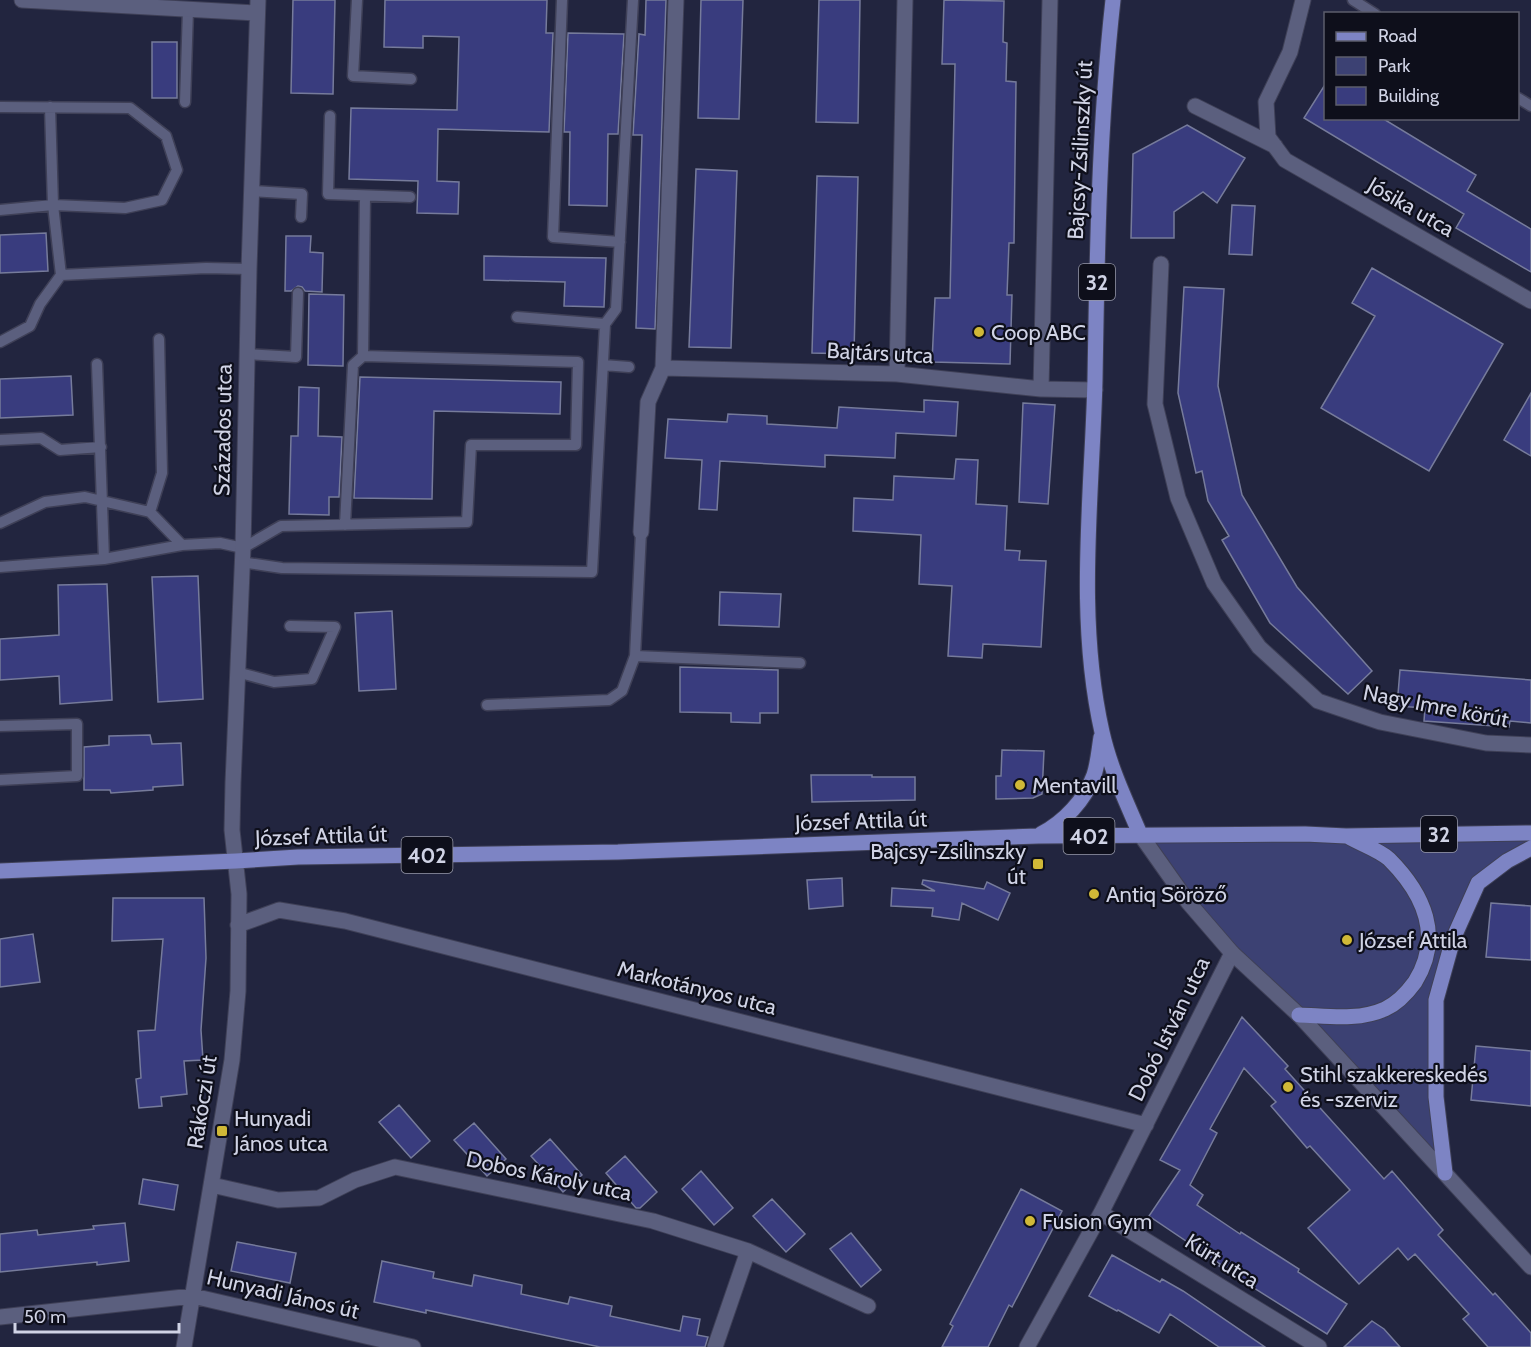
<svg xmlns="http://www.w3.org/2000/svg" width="1531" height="1347" viewBox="0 0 1531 1347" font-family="Cabin,sans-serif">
<rect width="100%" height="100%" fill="#22253f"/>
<path fill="#3c4173" d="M 1531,833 L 1531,848 L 1478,883 L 1436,1000 L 1445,1173 L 1232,953 L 1140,834 Z"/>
<path fill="#393c7e" stroke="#767b9b" stroke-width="1.5" d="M 293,0 L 335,0 L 333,94 L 291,93 Z
M 385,0 L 547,0 L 546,33 L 553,33 L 549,132 L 438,129 L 437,181 L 459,182 L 458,214 L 417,213 L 418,181 L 349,179 L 351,108 L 457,110 L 459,37 L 423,36 L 423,48 L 384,47 Z
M 646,0 L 666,0 L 655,329 L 636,328 L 642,135 L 633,135 L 639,34 L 645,35 Z
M 701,0 L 743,0 L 739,119 L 698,118 Z
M 819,0 L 860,0 L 858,123 L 816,122 Z
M 944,0 L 1004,1 L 1003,42 L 1007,43 L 1006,81 L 1016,82 L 1014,243 L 1009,243 L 1007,295 L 1012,295 L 1010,364 L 932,362 L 935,298 L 950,298 L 955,64 L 942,64 Z
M 568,33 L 624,34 L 618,134 L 608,134 L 607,206 L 569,205 L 570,132 L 564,132 Z
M 152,42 L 177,42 L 177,98 L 152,98 Z
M 1326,83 L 1326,118 L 1382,118 L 1476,175 L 1467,191 L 1531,229 L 1531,272 L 1456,228 L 1464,214 L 1304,118 Z
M 1187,125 L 1245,158 L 1217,203 L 1203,192 L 1174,212 L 1174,238 L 1131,238 L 1133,154 Z
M 696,169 L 737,171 L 731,348 L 689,347 Z
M 817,176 L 858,177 L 854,354 L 812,353 Z
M 1232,205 L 1255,206 L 1252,255 L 1229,254 Z
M 46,233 L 48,271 L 0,273 L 0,235 Z
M 286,236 L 311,236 L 310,252 L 323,253 L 322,292 L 305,291 L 302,287 L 298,286 L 291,291 L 285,291 Z
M 484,256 L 606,258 L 604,307 L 564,306 L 565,282 L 484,280 Z
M 1372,268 L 1503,344 L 1429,471 L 1321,408 L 1375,316 L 1352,303 Z
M 1184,287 L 1224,289 L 1218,386 L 1242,495 L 1297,587 L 1372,671 L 1348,694 L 1270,623 L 1222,540 L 1229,536 L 1208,501 L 1202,471 L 1196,473 L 1178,393 Z
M 309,294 L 344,295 L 343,366 L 308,365 Z
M 71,376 L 73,415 L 0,418 L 0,379 Z
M 360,377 L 561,382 L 560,414 L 434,411 L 432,499 L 354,498 Z
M 299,387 L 319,388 L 318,436 L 342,437 L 339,497 L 329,497 L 329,515 L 289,514 L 291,436 L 298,436 Z
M 1531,393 L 1531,456 L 1504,440 Z
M 924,400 L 958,402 L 956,436 L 896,433 L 895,458 L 825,455 L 825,467 L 720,461 L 717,510 L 699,509 L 702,460 L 665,458 L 668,419 L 727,422 L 728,414 L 767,416 L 767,424 L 837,428 L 839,407 L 924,412 Z
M 1023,403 L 1055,405 L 1048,504 L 1019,502 Z
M 956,459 L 978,460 L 976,504 L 1007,506 L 1005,550 L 1020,551 L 1019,560 L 1046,561 L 1041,647 L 983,644 L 982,658 L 948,656 L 952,586 L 919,584 L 921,535 L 853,531 L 854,498 L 893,500 L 894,476 L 954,479 Z
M 198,576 L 203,699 L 158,702 L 152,577 Z
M 107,584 L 112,700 L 60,704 L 59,676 L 0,680 L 0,639 L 59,635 L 58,585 Z
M 720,592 L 781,594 L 779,627 L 719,625 Z
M 392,611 L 396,689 L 359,691 L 355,613 Z
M 680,667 L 778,670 L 778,713 L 760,713 L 760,723 L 731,722 L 731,713 L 680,712 Z
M 1400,670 L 1531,680 L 1531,723 L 1510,721 L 1509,727 L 1424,721 L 1425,708 L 1397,706 Z
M 150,735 L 152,744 L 181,743 L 183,785 L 153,787 L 153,790 L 111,793 L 110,790 L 84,790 L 84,747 L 109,745 L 109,736 Z
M 1002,750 L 1044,751 L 1042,794 L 1033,798 L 996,799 L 996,776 L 1001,776 Z
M 811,775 L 872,775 L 872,777 L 915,777 L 915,800 L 812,802 Z
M 842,878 L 843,906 L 809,909 L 807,880 Z
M 923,880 L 984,889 L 987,882 L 1010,893 L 998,920 L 962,903 L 959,920 L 932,916 L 933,908 L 891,906 L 892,888 L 935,891 L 922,884 Z
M 113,898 L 204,898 L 206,958 L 201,1030 L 203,1060 L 184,1061 L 187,1094 L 161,1097 L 162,1106 L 139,1108 L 136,1079 L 141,1078 L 138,1031 L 155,1030 L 163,939 L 112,941 Z
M 1491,903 L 1531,906 L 1531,960 L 1486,957 Z
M 33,934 L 40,982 L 0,987 L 0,939 Z
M 1242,1017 L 1288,1066 L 1285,1069 L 1384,1179 L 1392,1171 L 1443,1230 L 1438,1235 L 1493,1295 L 1495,1293 L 1531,1333 L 1531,1347 L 1488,1347 L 1463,1319 L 1469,1314 L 1415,1254 L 1408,1260 L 1398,1248 L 1359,1284 L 1308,1228 L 1350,1190 L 1310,1146 L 1307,1148 L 1271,1106 L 1276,1102 L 1244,1068 L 1210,1129 L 1217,1133 L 1190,1185 L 1203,1195 L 1197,1205 L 1240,1234 L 1241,1232 L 1299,1269 L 1298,1272 L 1347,1304 L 1327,1334 L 1219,1266 L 1220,1264 L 1149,1216 L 1180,1170 L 1160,1160 Z
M 1476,1046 L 1531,1051 L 1531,1106 L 1471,1100 Z
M 399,1105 L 430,1141 L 411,1158 L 379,1122 Z
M 474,1123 L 506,1159 L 487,1176 L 454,1140 Z
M 550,1139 L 582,1175 L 563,1192 L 531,1156 Z
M 625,1156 L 657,1192 L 640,1208 L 636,1208 L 606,1173 Z
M 701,1171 L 733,1208 L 714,1225 L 682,1189 Z
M 143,1179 L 178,1185 L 174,1210 L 139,1204 Z
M 1021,1189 L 1062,1211 L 1012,1307 L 1009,1305 L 988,1347 L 942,1347 L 953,1326 L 950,1324 Z
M 772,1199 L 805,1234 L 786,1252 L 753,1216 Z
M 125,1223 L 129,1261 L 97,1265 L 97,1262 L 0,1272 L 0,1234 L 37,1230 L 38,1235 L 94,1229 L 93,1226 Z
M 851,1233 L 881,1270 L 861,1287 L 830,1249 Z
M 237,1242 L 296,1253 L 290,1283 L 231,1271 Z
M 1112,1255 L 1160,1282 L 1162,1279 L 1183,1291 L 1265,1347 L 1219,1347 L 1170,1314 L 1159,1333 L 1118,1310 L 1117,1311 L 1089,1296 Z
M 382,1261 L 434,1272 L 433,1278 L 472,1286 L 474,1275 L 522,1285 L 521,1294 L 568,1304 L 570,1297 L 612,1306 L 610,1316 L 680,1331 L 683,1316 L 700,1319 L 697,1335 L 708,1337 L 705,1347 L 600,1347 L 426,1310 L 426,1313 L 374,1302 Z
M 1372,1321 L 1384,1329 L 1400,1347 L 1344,1347 Z"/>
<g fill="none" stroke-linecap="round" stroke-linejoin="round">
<defs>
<path id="service" d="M 357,0 L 353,76 L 411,79
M 562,0 L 553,237 L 620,242
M 1353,0 L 1375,14
M 1518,98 L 1531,106
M 185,102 L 188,10
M 0,107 L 130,108 L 166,136 L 177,170 L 162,200 L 125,208 L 53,205 L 0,210
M 330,116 L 328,194 L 410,197
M 252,191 L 302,194 L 301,217
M 61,275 L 206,268 L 249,269
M 605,324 L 616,309 L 633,0
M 0,342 L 30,326 L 40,304 L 61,275 L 53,205 L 50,107
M 247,354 L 296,357 L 298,293
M 363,356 L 365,196
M 97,364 L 104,559
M 603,365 L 629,367
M 0,440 L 41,438 L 60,450 L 101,447
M 150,512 L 162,473 L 159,339
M 0,523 L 45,502 L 85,497 L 150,512 L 182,545
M 241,562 L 282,568 L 592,572 L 605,324 L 517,317
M 0,567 L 104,559 L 182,545 L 220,543 L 243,548 L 281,526 L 467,522 L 471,445 L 576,445 L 578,362 L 363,356 L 353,365 L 345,525
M 635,656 L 800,663
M 244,674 L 274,682 L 312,679 L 335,627 L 290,626
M 487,705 L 609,700 L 622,691 L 635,656 L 641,532
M 0,726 L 77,724 L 77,776 L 0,780"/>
<path id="minor" d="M 22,0 L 257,13
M 1303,0 L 1290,52 L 1266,102 L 1268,137 L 1285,160 L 1531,301
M 1195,106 L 1275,146
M 1161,264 L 1155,404 L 1178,498 L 1214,583 L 1259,647 L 1318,701 L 1380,722 L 1486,743 L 1531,745
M 663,368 L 897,374 L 1041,389 L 1095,390
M 897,374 L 905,0
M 1041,389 L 1050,0
M 641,532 L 648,402 L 663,368 L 676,0
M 238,925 L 279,910 L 345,921 L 1146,1125
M 212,1185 L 278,1200 L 319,1198 L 355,1180 L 395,1167 L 653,1221 L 748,1251 L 868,1306
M 1101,1213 L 1319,1347
M 0,1317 L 193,1296 L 413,1347
M 184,1347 L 232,1060 L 238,991 L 239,894 L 232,830 L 233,783 L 243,548 L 249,269 L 258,0
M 715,1347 L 748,1251
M 1027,1347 L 1101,1213 L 1232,953"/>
<path id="tertiary" d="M 1140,834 L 1188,902 L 1232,953 L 1299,1015 L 1531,1267"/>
<path id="primary" d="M 1113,0 C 1099,126 1097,253 1095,380 C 1092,497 1076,617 1102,732 C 1110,768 1126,801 1140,834
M 1041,834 C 1064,822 1085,800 1094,775 C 1098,763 1099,749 1101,737
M 0,871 L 236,861 L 298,857 L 618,852 L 1038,836 L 1305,834 L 1346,836 L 1531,833
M 1299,1015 C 1328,1016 1358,1021 1385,1009 C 1398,1003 1407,993 1415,982 C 1443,937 1424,894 1389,859 C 1379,850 1361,844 1349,837
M 1445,1173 L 1436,1097 L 1436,1000 L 1453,939 L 1478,883 L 1507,861 L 1531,848"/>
</defs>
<use href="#service" stroke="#3f4057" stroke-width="13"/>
<use href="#minor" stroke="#3f4057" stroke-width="17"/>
<use href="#tertiary" stroke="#3f4057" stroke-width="17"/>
<use href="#primary" stroke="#3f4057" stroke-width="17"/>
<use href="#service" stroke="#5b5f7e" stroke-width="10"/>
<use href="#minor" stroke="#5b5f7e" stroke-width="15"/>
<use href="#tertiary" stroke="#5b5f7e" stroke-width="15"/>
<use href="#primary" stroke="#7d84c4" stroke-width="15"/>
</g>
<g fill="#d0b837" stroke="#0e0f1b" stroke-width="2">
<circle cx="979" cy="332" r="6"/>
<circle cx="1020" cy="785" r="6"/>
<rect x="1032" y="858" width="12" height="12" rx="3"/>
<circle cx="1094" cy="894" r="6"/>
<circle cx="1347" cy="940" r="6"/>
<circle cx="1288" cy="1087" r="6"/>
<rect x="216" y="1125" width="12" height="12" rx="3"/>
<circle cx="1030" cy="1221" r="6"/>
</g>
<g text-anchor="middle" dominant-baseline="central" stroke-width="4.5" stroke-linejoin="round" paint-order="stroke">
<g fill="#0e0f1b" stroke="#9698a8" stroke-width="1.5">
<rect x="1079" y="264" width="36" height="36" rx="4.5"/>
<rect x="1421" y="816" width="36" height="36" rx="4.5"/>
<rect x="1063.5" y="818" width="51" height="36" rx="4.5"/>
<rect x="401.5" y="837" width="51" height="36" rx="4.5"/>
</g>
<g font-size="21" font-weight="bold" fill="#d0d3e5">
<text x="1097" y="282">32</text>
<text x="1439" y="834">32</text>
<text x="1089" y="836">402</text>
<text x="427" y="855">402</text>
</g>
<g font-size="22" fill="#d0d3e5" stroke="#0e0f1b">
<text transform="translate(1080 150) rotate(-87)">Bajcsy-Zsilinszky út</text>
<text transform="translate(1411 207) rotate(30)">Jósika utca</text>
<text transform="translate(880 353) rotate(3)">Bajtárs utca</text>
<text transform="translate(223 430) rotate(-89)">Százados utca</text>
<text transform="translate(1436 706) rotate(11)">Nagy Imre körút</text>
<text transform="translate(861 821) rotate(-2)">József Attila út</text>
<text transform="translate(321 836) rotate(-2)">József Attila út</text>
<text transform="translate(697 988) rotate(14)">Markotányos utca</text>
<text transform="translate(1169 1029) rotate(-64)">Dobó István utca</text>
<text transform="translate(202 1102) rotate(-81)">Rákóczi út</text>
<text transform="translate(549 1176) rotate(12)">Dobos Károly utca</text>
<text transform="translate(1222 1261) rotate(32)">Kürt utca</text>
<text transform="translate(283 1294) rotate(13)">Hunyadi János út</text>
</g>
<g font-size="22" fill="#d0d3e5" stroke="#0e0f1b" text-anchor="start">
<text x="991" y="332">Coop ABC</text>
<text x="1032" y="785">Mentavill</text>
<text x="1026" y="851" text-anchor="end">Bajcsy-Zsilinszky<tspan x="1026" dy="25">út</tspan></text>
<text x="1106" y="894">Antiq Söröző</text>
<text x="1359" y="940">József Attila</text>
<text x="1300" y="1074">Stihl szakkereskedés<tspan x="1300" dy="25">és -szerviz</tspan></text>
<text x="234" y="1118">Hunyadi<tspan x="234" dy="25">János utca</tspan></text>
<text x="1042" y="1221">Fusion Gym</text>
</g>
</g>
<rect x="1324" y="12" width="195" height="108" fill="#0e0f1b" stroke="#5c5d6c" stroke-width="1.5"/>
<rect x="1336" y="32" width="30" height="9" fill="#7d84c4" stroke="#5c5d6c" stroke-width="1.5"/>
<text x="1378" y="42" font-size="18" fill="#d0d3e5">Road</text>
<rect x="1336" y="57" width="30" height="18" fill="#3c4173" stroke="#5c5d6c" stroke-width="1.5"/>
<text x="1378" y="72" font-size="18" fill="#d0d3e5">Park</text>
<rect x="1336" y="87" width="30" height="18" fill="#393c7e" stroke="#5c5d6c" stroke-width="1.5"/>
<text x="1378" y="102" font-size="18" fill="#d0d3e5">Building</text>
<path d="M15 1323v9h164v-9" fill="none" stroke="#d0d3e5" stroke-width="3"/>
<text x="24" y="1323" font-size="18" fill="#d0d3e5" stroke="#0e0f1b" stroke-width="4.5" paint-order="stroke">50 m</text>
</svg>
